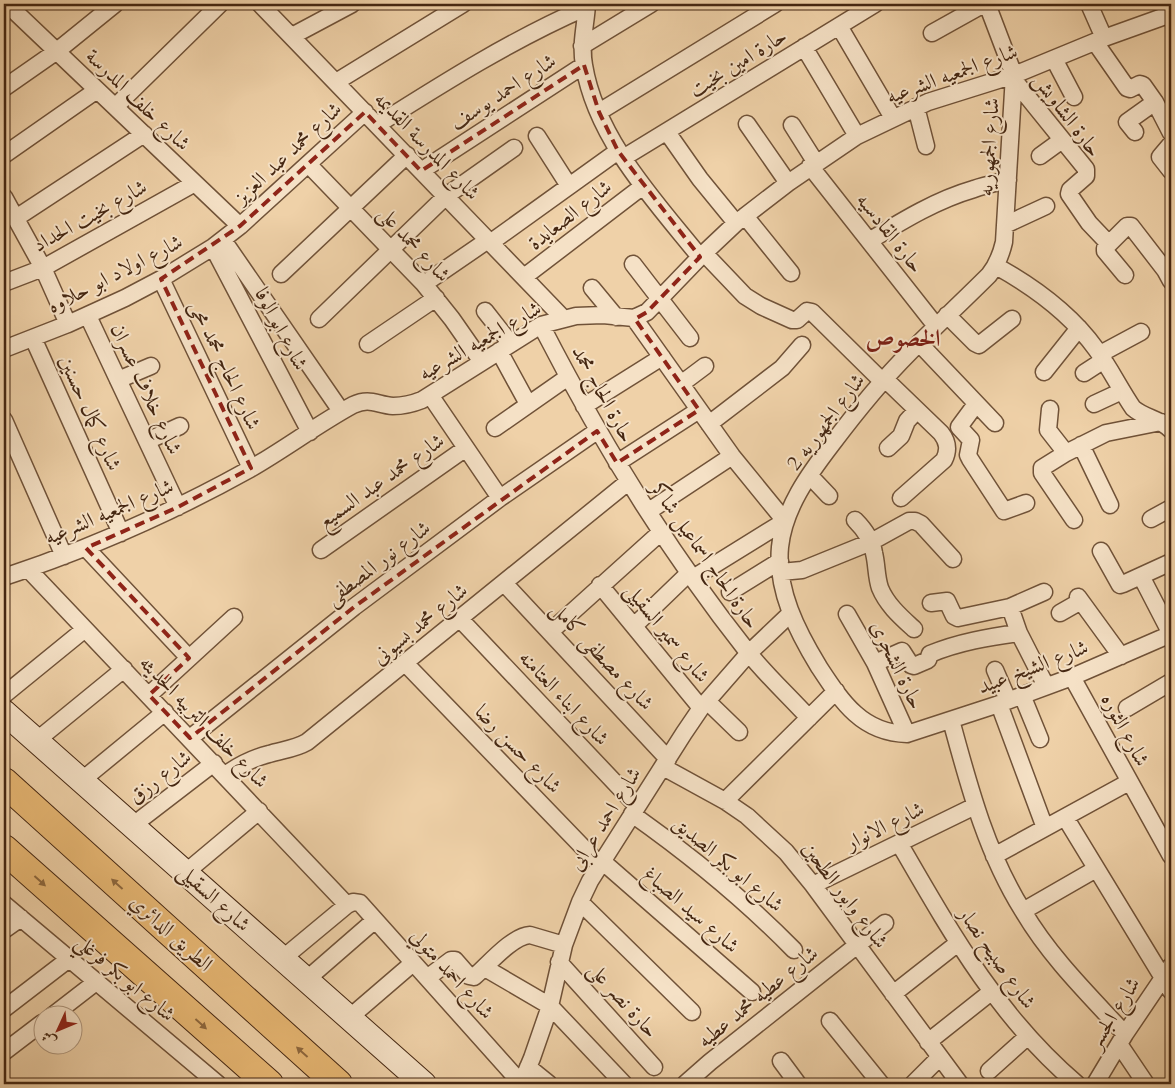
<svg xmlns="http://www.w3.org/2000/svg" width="1175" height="1088" viewBox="0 0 1175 1088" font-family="Cardo,Amiri,serif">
<rect width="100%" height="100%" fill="#efd1a8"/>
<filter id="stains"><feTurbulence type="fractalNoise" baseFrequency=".004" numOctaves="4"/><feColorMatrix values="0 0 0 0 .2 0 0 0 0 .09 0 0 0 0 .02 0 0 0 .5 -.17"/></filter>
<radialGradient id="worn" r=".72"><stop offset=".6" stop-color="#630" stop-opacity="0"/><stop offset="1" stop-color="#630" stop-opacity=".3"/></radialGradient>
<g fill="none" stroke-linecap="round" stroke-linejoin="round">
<defs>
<path id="street" d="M 7,4 L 240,226
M 260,4 L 563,318
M 587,4 C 586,24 580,44 584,65 C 596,139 655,201 700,257
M 987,4 L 1014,75 L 1004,242 C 1001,255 997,265 989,275 C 963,301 936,326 910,352 C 882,380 856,412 832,444 C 809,474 784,508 780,547 C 776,590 797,631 819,667 C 842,702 862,733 907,734 L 999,704 L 1072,677 L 1171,634
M 1089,4 L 1104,38
M 839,26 L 893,118
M 932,33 L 984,4
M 292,36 L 352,4
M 1095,42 L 1127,88 L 1130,89 L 1140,84 L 1143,85 L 1155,102 L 1171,133
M 582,46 L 651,4
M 804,47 L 857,136
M 1054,59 L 1074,97
M 1014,80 L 1086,169 L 1086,176 L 1070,190 L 1069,194 L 1089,223 L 1109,244 L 1105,248 L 1105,251 L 1125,275
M 336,82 L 463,4
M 4,88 L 57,51 L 115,4
M 115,107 L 220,4
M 916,107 L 926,146
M 599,112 L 775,4
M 747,124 L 788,183
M 377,125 C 445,82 513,39 587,7
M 792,125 L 816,163
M 667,132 L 700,179 L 736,223
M 1135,132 L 1127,122 L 1155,102
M 537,136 L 569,186
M 1171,144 L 1160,157 L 1171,171
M 4,155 L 97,90
M 1040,156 L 1062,140
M 623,158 L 875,4
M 308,164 L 424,284 L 452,319 L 482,362
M 810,166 L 936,326
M 421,171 L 584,65
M 4,197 L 43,268 L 68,324
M 745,216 L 791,273
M 16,218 L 144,134
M 1005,225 L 1046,206
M 223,240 L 341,411
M 869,241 C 902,221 936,200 974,189 C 985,185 996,183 1008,180
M 490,243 L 618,151
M 1109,244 L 1127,226 L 1131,226 L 1165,270 L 1171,281
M 213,247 L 310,432
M 704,253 L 745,296 L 761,306 L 792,320 L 797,320 L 807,311 L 812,312 L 883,382
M 633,264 L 690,338
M 996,266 C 1034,287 1070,313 1096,349 C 1110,368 1120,389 1133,408 C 1144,418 1161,419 1171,430
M 281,274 L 407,155
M 524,277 L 643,186
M 161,279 L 251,468
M 4,283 L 43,268 L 195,183
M 424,284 L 488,240
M 592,288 L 616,317
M 485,311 L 511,344
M 947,315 L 975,343 L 979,345 L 1012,319
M 88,316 L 178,507
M 634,318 L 732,456 L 785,521 L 693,578
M 319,319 L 446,196 L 514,148
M 541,325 C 600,440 667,550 747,651 C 766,675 789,696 809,718
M 33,338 L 121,533
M 919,343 L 995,423
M 368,344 L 436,298
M 4,349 L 68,324 L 125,298 L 161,279 L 213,247 L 240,226 L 365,112
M 499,351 L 528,404
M 1100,354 L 1141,332
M 1044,372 L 1079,328
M 1084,373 L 1104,360
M 885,379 L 941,433 C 948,442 949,450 944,460 L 901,498
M 118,380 L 151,366
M 681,384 L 705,366
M 430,395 L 500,498
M 976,404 L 959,427 L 971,440 L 968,455 L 970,459 L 1004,511 L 1026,503
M 1094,404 L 1122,391
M 584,406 L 662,357
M 1050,409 L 1048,430 L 1066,453
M 4,420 L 64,556
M 709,424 L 782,368 L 802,345
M 495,428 L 568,377
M 147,441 L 180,426
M 1081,445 L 1110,505
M 888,448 L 901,436 L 907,421 L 917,410
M 617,463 L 699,410
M 810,476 L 829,496
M 655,507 L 732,456
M 1151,519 L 1171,508
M 855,520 C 864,529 872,540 874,553 C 877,565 876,576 880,588 C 887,605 901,617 914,629
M 1074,520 L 1042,473 L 1042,468 L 1066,453 L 1106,433 L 1161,422
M 86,548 L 189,658
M 321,550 L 466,448
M 1101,551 L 1120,585 L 1123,584 L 1169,563
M 28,569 L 347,905
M 781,572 L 802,570 L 871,542 L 909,521 L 915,521 L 921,524 L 953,559
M 1141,576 L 1171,634
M 4,577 C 89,549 171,513 250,469 C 285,449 318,424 353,405 C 370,397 377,405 393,406 C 404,406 412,404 422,400 L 541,325 L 576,316 L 603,315 L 634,318 L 647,312 L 700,257 L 736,223 L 788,183 L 857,136 L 928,102 L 1014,75 L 1104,38 L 1171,14
M 504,583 L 668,759
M 600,585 L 701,708
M 730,592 L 780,561
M 1078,597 L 1121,656
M 931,603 L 947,601 L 954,616 L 958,618 L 1010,607 L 1044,592
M 1010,607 L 1019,633 L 1046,686
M 1060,613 L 1081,601
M 847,614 L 875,663 L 907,734
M 460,619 L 637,806
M 634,626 L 689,573
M 550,632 L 661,532
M 405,663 L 600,865
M 875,663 L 902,651 L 911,665 L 914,666 L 928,660 L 930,654 C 959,642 989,637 1019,633
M 995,670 L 1008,700
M 1072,677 L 1171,856
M 4,695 L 85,629
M 149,695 L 234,617
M 1022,695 L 1040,739
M 707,701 L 739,732
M 999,704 L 1045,828
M 1127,708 L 1171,682
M 951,720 C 969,786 986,852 1023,911 C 1050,957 1089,995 1125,1034
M 190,738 L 354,607 L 500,498 L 597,431
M 36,741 L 124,669
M 663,767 L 725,801 L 747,816 L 786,852 L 813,885 L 960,1084
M 225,775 C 239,765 253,758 269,754 C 282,750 295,749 307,742 L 628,482
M 81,781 L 165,712
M 725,801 L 836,691
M 632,814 C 690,855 744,899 794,950
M 1065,817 L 1171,991
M 132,826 L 214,763
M 899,843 C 950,931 998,1017 1077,1084
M 994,856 L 1129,782
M 602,861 L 752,992
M 185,873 L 259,811
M 813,885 L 975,806
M 580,902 L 692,1012
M 4,904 L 218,1084
M 1023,911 L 1096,869
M 4,930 L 21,918
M 282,959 L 347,905 L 353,902 L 360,903 L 521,1083
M 559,962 L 654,1067
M 485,968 L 550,1006 L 624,1084
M 427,978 L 451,960 L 455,960 L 469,976 L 474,977 C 488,965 512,936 530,935 L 564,945
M 306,980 L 375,920
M 893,994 L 958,943
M 4,1009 L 69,959
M 52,1016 L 96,982
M 349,1018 L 413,963
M 830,1021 L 881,1084
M 928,1042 L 991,992
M 1119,1044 L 1146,1084
M 4,1052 L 42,1023
M 781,1061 L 798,1084
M 528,1067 L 549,1084
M 989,1071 L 1028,1036
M 521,1084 L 532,1058 L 550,1006 L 564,945 L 580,902 L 590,881 L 684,733 L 701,708 L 749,653 L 791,613
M 685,1084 L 710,1062 L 885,923
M 913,1084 L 940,1057
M 1095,1084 L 1125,1034 L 1171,966"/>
<path id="secondary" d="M 4,712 L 424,1084"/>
<path id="highway" d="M 4,782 L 338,1084
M 4,849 L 269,1084"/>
</defs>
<use href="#street" stroke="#705238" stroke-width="19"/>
<use href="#secondary" stroke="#452712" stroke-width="26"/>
<use href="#highway" stroke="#452712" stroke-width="30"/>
<use href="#street" stroke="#f5e1c6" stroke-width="16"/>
<use href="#secondary" stroke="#f5e1c6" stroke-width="24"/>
<use href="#highway" stroke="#e8b874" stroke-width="28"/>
</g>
<defs><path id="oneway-solid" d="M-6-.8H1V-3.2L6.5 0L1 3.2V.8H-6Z" transform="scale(1.25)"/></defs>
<g fill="#8e683e">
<use href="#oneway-solid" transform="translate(40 881) rotate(42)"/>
<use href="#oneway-solid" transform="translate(117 884) rotate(-138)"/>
<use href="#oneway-solid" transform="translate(201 1024) rotate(42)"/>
<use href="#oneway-solid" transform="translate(302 1052) rotate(-138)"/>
</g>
<path fill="none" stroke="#8f2418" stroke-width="4" stroke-dasharray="10 6" stroke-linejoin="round" d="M 584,65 L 599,112 L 618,151 L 700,257 L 647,312 L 635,319 L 699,410 L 617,463 L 597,431 L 354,607 L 190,738 L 149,695 L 189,658 L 86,548 L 178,507 L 251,468 L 161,279 L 240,226 L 365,112 L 421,171 Z"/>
<g text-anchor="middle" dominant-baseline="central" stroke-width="4" stroke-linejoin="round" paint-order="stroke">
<g font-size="21" fill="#452712" stroke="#f5e1c6">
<text transform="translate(738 63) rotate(-32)">حارة امين بخيت</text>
<text transform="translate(952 74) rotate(-20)">شارع الجمعيه الشرعيه</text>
<text transform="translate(503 92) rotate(-33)">شارع احمد يوسف</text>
<text transform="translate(138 100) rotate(44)">شارع خلف المدرسة</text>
<text transform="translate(1067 115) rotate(53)">حارة الشاويش</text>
<text transform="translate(427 146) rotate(46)">شارع المدرسة القديمه</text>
<text transform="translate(989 147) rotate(-86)">شارع الجمهوريه</text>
<text transform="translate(288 153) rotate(-43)">شارع محمد عبد العزيز</text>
<text transform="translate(570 215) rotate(-38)">شارع الصعايدة</text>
<text transform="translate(90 216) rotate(-29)">شارع بخيت الحداد</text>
<text transform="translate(890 233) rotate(52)">حارة القادسيه</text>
<text transform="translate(414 244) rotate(47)">شارع محمد على</text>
<text transform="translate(115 274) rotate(-27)">شارع اولاد ابو حلاوه</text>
<text transform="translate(281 329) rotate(62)">شارع ابو الوفا</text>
<text transform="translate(480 341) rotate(-30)">شارع الجمعيه الشرعيه</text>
<text transform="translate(225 365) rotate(65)">شارع الحاج محمد محى</text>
<text transform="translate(146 389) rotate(65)">شارع خلاف عسران</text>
<text transform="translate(603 394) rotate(61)">حارة الحاج محمد</text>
<text transform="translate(90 413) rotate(66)">شارع كمال حسنين</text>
<text transform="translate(826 422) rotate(-53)">شارع الجمهوريه 2</text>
<text transform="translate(381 481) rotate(-35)">شارع محمد عبد السميع</text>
<text transform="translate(109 512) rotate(-23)">شارع الجمعيه الشرعيه</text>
<text transform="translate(705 555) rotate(55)">حارة الحاج اسماعيل شاكر</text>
<text transform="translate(378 563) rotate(-37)">شارع نور المصطفى</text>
<text transform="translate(420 624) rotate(-39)">شارع محمد بسيونى</text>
<text transform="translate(667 633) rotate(51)">شارع سمير السقيلى</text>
<text transform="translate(602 656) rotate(47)">شارع مصطفى كامل</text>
<text transform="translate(897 665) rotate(64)">حارة الشحرى</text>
<text transform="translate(1033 667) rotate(-21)">شارع الشيخ عبيد</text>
<text transform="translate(564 698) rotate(47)">شارع ابناء العتامنه</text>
<text transform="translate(204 722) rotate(46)">شارع خلف التربيه الحديثه</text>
<text transform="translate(1125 730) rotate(62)">شارع الثوره</text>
<text transform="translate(518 749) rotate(46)">شارع حسن رضا</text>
<text transform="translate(160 777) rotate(-38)">شارع رزق</text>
<text transform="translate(605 819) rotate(-58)">شارع احمد عرابى</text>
<text transform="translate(885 826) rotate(-26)">شارع الانوار</text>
<text transform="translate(728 864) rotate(40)">شارع ابو بكر الصديق</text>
<text transform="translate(845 895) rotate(53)">شارع وابور الطحين</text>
<text transform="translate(214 898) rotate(42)">شارع السقيلى</text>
<text transform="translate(691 910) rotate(41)">شارع سيد الصباغ</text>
<text transform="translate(171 933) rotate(42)">الطريق الدائري</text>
<text transform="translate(997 958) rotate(55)">شارع صبيح نصار</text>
<text transform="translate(452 974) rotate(48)">شارع احمد متولي</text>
<text transform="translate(125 978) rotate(40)">شارع ابو بكر فرغلي</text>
<text transform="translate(758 997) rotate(-39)">شارع عطيه محمد عطيه</text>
<text transform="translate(623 1000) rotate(48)">حارة نصر على</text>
<text transform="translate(1114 1013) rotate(-58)">شارع الجسر</text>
</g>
<g font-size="24" font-weight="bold" fill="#7a1f14" stroke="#f5e1c6">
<text x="903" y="338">الخصوص</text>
</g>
</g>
<rect width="1175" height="1088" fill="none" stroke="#efd1a8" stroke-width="20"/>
<rect x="5" y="5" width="1165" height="1078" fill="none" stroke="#452712" stroke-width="2.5"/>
<rect x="10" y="10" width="1155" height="1068" fill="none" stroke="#452712"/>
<g transform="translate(58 1030) rotate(226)"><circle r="24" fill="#f5e1c6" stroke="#af977e"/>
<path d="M0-4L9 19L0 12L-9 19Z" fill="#8f2418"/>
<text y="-8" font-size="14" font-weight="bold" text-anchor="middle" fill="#452712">ش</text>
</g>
<rect width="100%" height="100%" filter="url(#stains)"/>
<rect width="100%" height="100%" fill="url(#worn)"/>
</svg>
